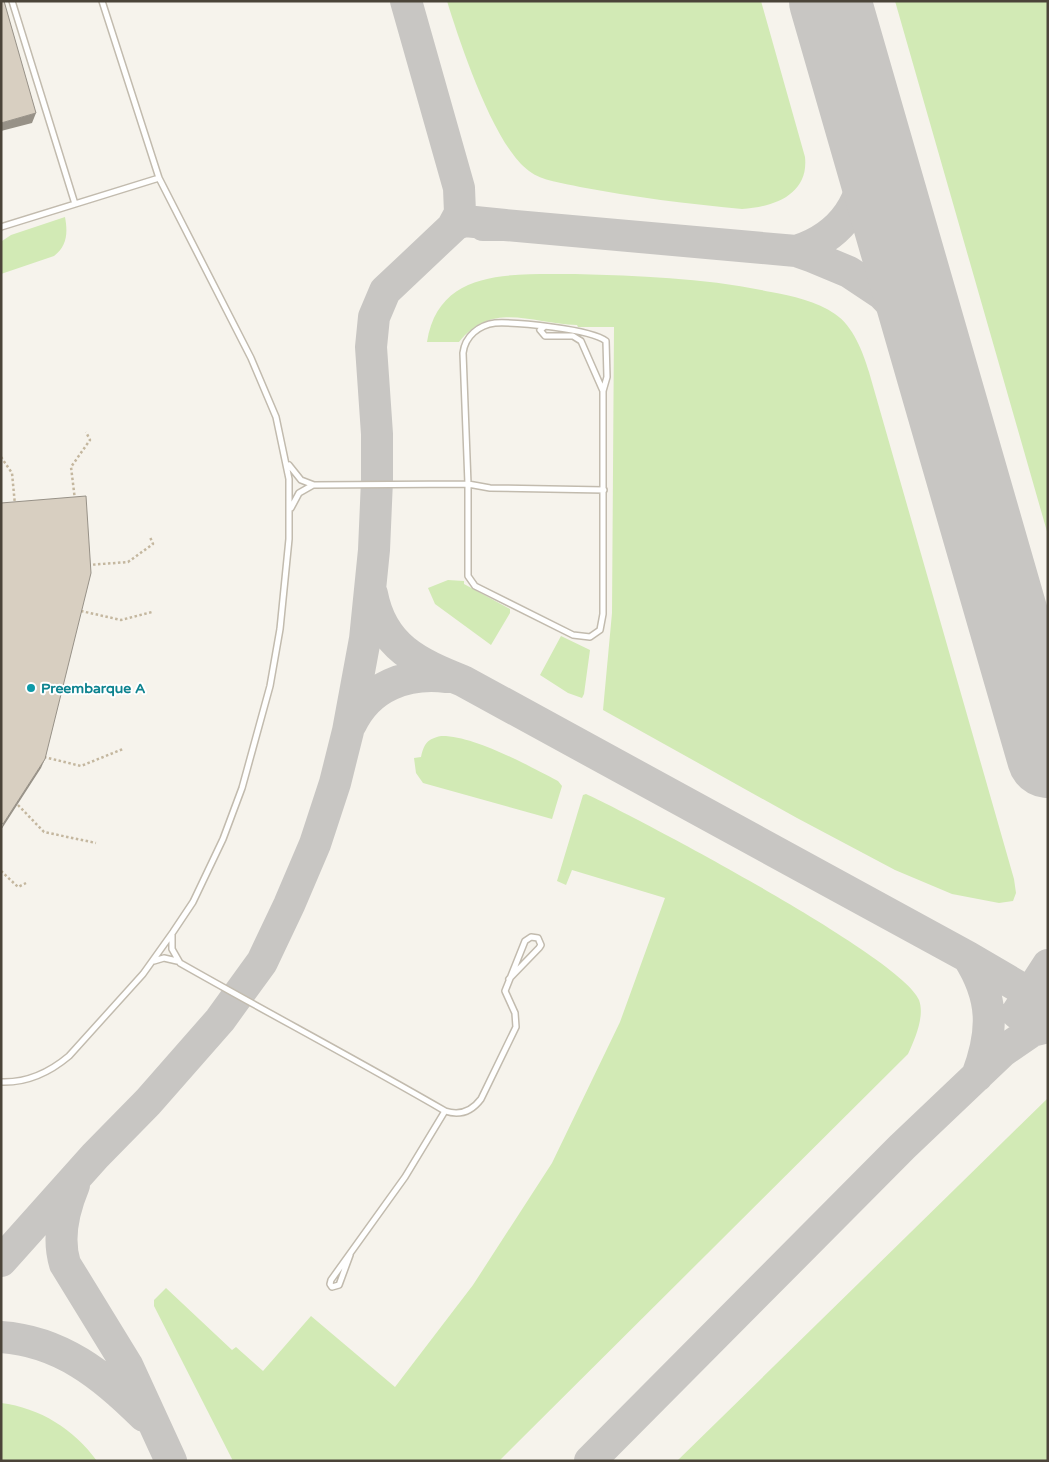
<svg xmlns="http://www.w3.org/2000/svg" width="1049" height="1462" viewBox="0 0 1049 1462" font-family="'Varela Round',sans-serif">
<rect width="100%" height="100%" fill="#f6f3ec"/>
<path fill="#d2eab5" d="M 447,1 L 761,1 L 805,157 C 809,195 773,207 742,209 C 688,204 633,197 580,187 C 563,183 542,181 529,171 C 494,146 460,43 447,1 Z
M 895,1 L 1048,1 L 1048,535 Z
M 65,217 C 68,233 67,246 54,256 L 1,274 L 2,241 L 11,235 Z
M 575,274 C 641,276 706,278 771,292 C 792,296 817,301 835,314 C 853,326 863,352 869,372 L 1014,879 L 1016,893 L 1013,901 L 999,903 L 952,894 L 895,870 L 797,818 L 603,710 L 612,613 L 614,327 L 578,327 L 577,325 C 532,324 493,300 459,342 L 427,342 C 439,266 515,275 575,274 Z
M 448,580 L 464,581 L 464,584 L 510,609 L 510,613 L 491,645 L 435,604 L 428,588 Z
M 561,636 L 590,650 L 584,694 L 582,698 L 568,693 L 540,675 Z
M 441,736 C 473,735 529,766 558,781 L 562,786 L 552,819 L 423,783 L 416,773 L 414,758 L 421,757 C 424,744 427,739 441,736 Z
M 586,794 C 638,818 903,958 919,1000 C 925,1016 915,1039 908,1054 L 499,1461 L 233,1461 L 154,1306 L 154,1300 L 166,1288 L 232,1350 L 236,1347 L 263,1371 L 311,1316 L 395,1387 L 473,1285 L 552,1163 L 620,1022 L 665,898 L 572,870 L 566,885 L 557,881 L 583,795 Z
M 1048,1098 L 1048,1461 L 677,1461 Z
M 1,1403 C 40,1408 74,1429 97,1461 L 1,1461 Z"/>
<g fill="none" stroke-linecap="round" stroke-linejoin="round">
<path stroke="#c8c6c3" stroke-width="32" d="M 406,1 L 459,188 L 460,213 L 453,226
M 483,225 L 505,225 L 796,251 L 813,257 L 849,272 L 882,294 L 909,322 L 935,369
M 796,251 C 856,232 872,181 865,124
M 372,594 C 382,647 418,663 463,681 L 968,957 L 1048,1004
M 351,724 C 369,686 407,672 447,677
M 968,957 C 994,998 994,1031 977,1076
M 1017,1013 L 1048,965
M 74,1185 C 64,1209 57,1238 65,1264 L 127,1365 L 171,1461
M 1,1261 L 95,1156 L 148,1102 L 220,1020 L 262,962 L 289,905 L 315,844 L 335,783 L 348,731 L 365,639 L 374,550 L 377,480 L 377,434 L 371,347 L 374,317 L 385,291 L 456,224 L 465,221 L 505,225
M 1,1337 C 61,1341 104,1376 144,1416
M 590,1461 L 902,1147 L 1003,1051 L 1032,1031 L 1048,1027"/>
<path stroke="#c8c6c3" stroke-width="82" d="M 830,1 L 1048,757"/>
<defs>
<path id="lane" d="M 12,1 L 75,204
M 1,227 L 159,178
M 495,323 C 516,322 591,329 606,341 L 607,377 L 603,391 L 603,614 L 600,630 L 590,637 L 573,635 L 475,586 L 468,576 L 468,484 L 463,353 C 465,336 479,325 495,323 Z
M 544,327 L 540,330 L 545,336 L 573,336 L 581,341 L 603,391
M 289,465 L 301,480 L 314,485 L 468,484 L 490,488 L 604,490
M 291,508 L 299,493 L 313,485
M 172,935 L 172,949 L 180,963 C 268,1013 357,1060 445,1111
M 154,961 L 164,958 L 177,961
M 1,1082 C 27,1083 50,1072 69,1056 L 143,974 L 173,932 L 193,902 L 223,839 L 242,788 L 270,686 L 280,629 L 289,539 L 289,479 L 276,417 L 251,358 L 159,178 L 102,1
M 350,1255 L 339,1285 L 332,1287 L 330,1284 L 331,1280 L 405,1177 L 445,1111 C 460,1116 472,1111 481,1099 L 516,1027 L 515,1013 L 505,991 L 525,941 L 531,937 L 538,938 L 541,945 L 539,948 L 509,979"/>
</defs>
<use href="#lane" stroke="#c2bbae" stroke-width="8"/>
<path stroke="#c4b79f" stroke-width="2.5" stroke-dasharray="2.5 2.5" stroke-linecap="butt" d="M 1,457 L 12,473 L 15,505
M 75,500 L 71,467 L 90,440 L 86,432
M 88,565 L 128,562 L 153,544 L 150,537
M 81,611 L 121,620 L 152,612
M 44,757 L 81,766 L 123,749
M 18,805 L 44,832 L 96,843
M 1,871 L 18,887 L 26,883"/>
<use href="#lane" stroke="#fff" stroke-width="5"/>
</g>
<path fill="#979187" d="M 36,113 L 32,123 L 1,131 L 1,123 Z
M 45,759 L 41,768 L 1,830 L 3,824 Z"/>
<path fill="#d8cfc1" stroke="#979187" d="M 1,1 L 4,1 L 36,113 L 1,123 Z
M 86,496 L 91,573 L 45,759 L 3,824 L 1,823 L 1,503 Z"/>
<circle fill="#0f9aa8" stroke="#fff" stroke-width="2" cx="31" cy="688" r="5"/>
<g text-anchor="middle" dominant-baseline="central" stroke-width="4" stroke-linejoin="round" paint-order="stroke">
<g font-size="14" font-weight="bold" fill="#0d838f" stroke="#fff" text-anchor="start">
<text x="41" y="688">Preembarque A</text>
</g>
</g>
<rect width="1049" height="1462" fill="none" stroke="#4b4439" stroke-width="5"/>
</svg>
